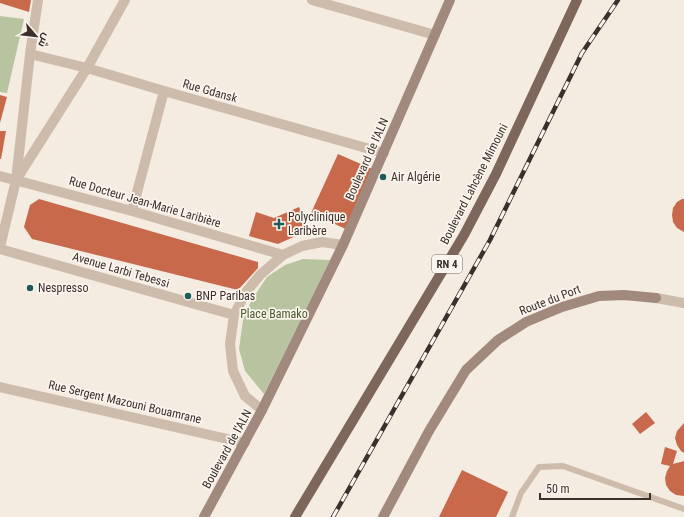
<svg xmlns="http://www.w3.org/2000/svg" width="684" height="517" viewBox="0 0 684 517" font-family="'Roboto Condensed',Cairo,sans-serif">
<rect width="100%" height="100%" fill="#f4ebe1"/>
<path fill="#b8c4a0" d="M 0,16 L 24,19 L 7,93 L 0,92 Z
M 303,259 L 330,260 L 264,394 L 245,371 L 239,349 L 243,320 L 251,301 L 267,277 L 285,265 Z"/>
<path fill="#c8694b" d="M 0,0 L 31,0 L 29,12 L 0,3 Z
M 0,95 L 7,97 L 0,123 Z
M 0,131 L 6,131 L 1,159 L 0,159 Z
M 338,154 L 377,171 L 350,231 L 311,213 Z
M 39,199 L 258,262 L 258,268 L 238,290 L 32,239 L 24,227 L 30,205 Z
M 682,199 L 684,199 L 684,232 L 677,228 L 673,222 L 672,215 L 673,208 L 677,202 Z
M 299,207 L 309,230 L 278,244 L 249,236 L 256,212 L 274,218 Z
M 646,412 L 655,423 L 640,434 L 632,424 Z
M 684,423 L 684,453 L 681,451 L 677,445 L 675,438 L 677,431 Z
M 665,447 L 677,451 L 673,464 L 684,461 L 684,496 L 676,495 L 670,491 L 666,485 L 665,478 L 667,471 L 670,466 L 661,464 Z
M 462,470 L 508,492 L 496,517 L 439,517 Z"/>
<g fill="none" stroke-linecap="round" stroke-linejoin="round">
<path stroke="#cdbbac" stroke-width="6" d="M 512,517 L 521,493 L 539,467 L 563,466 L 684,509"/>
<path stroke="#cdbbac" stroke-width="10" d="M 312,0 L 435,35
M 30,54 L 87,68 L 164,91 L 384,153
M 0,176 L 132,211 L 283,255
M 16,180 L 87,68 L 125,0
M 132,211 L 164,91
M 656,298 L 684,303
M 0,387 L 245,443"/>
<path stroke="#cdbbac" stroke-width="10" d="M 0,247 L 16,180 L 30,54 L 38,0
M 0,249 L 234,315
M 262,410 L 245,396 L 233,371 L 230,344 L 234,315 L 246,292 L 260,275 L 283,255 L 302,246 L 322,242 L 343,245"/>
<path stroke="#a18a7d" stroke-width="10" d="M 204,517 L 262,410 L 343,245 L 450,0
M 383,517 L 429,431 L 466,370 L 498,340 L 526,322 L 562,307 L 599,296 L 624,295 L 656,298"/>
<path stroke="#7d675c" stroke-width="10" d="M 295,517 L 464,235 L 496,174 L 577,0"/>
<defs>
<path id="rail" d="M 333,517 L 490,240 L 582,53 L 618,0"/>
</defs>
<use href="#rail" stroke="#3b302b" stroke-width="4.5"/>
<use href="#rail" stroke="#fbf5ee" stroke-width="3" stroke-dasharray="9" stroke-linecap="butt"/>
</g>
<g fill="#1f5a5e" stroke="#fbf5ee" stroke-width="1.5">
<circle cx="383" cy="177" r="4"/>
<path d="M277 218h4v4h4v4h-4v4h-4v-4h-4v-4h4z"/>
<circle cx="30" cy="288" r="4"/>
<circle cx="188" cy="296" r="4"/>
</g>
<g text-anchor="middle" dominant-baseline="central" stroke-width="3.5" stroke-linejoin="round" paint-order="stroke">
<rect fill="#fbf5ee" stroke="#756b66" stroke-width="1" x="432" y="255" width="30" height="18" rx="3"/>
<g font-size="11" font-weight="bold" fill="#3b302b">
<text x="447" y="264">RN 4</text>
</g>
<g font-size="12" fill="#3b302b" stroke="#fbf5ee">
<text transform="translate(210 91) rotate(16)">Rue Gdansk</text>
<text transform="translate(367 159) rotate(-66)">Boulevard de l'ALN</text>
<text transform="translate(474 184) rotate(-63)">Boulevard Lahcène Mimouni</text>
<text transform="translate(145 202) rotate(16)">Rue Docteur Jean-Marie Laribière</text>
<text transform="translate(121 270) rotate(16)">Avenue Larbi Tebessi</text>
<text transform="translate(550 300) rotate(-21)">Route du Port</text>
<text transform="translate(125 402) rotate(13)">Rue Sergent Mazouni Bouamrane</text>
<text transform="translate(227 449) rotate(-61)">Boulevard de l'ALN</text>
</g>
<g font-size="12" fill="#3b302b" stroke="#fbf5ee" text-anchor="start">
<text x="391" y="177">Air Algérie</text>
<text x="288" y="217">Polyclinique<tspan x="288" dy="14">Laribère</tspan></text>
<text x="38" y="288">Nespresso</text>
<text x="196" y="296">BNP Paribas</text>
</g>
<g font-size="12" fill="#4a5a2e" stroke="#fbf5ee">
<text x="274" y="314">Place Bamako</text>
</g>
</g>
<g transform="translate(36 36) rotate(118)" stroke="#fbf5ee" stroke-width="3" paint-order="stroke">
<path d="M0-3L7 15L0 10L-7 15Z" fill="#3b302b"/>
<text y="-6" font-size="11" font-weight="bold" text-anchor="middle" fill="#3b302b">ش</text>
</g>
<path d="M540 493v6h110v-6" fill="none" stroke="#3b302b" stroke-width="2"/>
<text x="546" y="493" font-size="12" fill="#3b302b" stroke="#fbf5ee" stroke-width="3" paint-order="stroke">50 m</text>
</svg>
